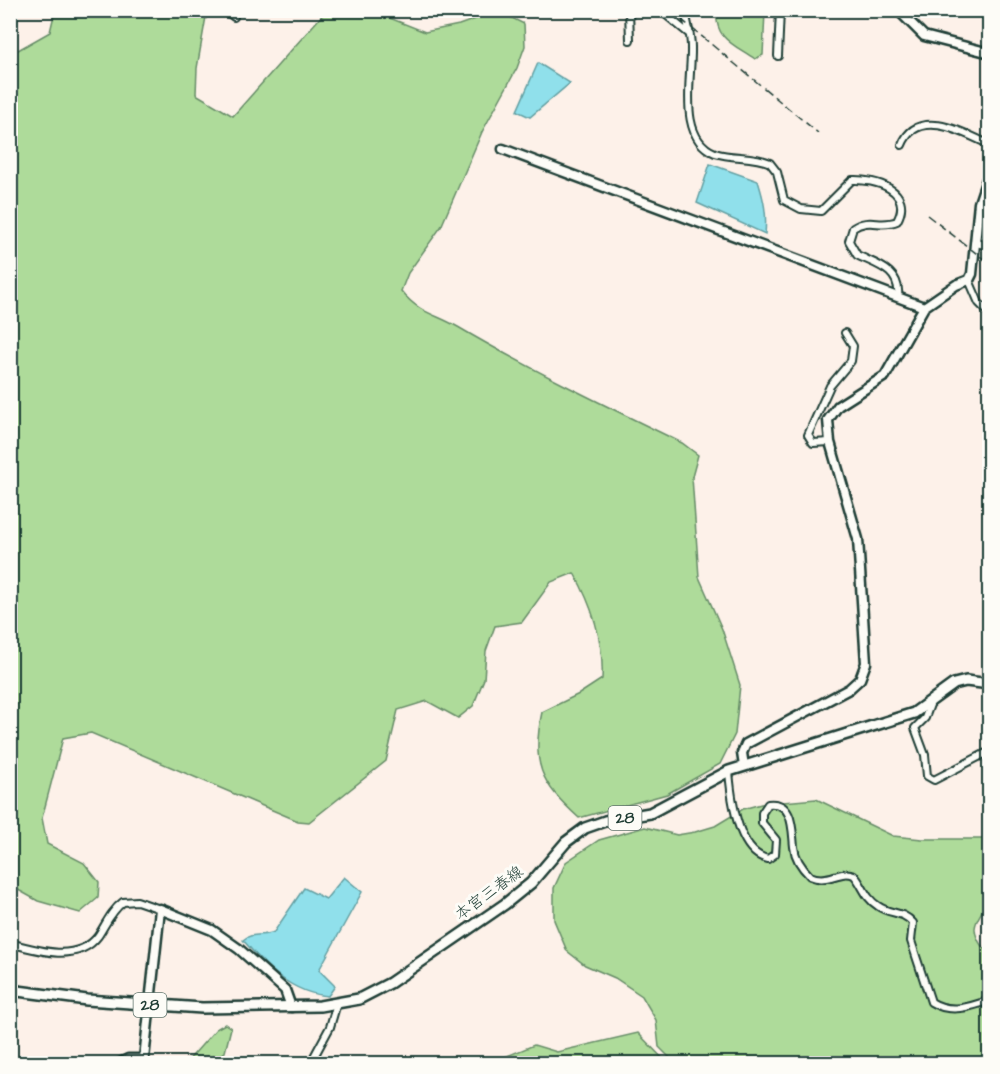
<svg xmlns="http://www.w3.org/2000/svg" width="1000" height="1074" viewBox="0 0 1000 1074" font-family="'Architects Daughter','Klee One',sans-serif">
<rect width="100%" height="100%" fill="#fdf1e9"/>
<filter id="ink" filterUnits="userSpaceOnUse"><feTurbulence type="fractalNoise" baseFrequency=".0167" numOctaves="2"/><feDisplacementMap in="SourceGraphic" scale="12" xChannelSelector="R" yChannelSelector="G"/><feConvolveMatrix kernelMatrix="1 2 1 2 8 2 1 2 1" color-interpolation-filters="sRGB"/></filter>
<g filter="url(#ink)">
<path fill="#aedb9a" stroke="#668c67" stroke-width="1.5" d="M 55,11 L 207,11 L 197,68 L 196,94 L 233,116 L 326,11 L 384,11 L 387,17 L 425,32 L 459,25 L 498,11 L 524,24 L 525,46 L 517,68 L 482,132 L 441,227 L 408,273 L 401,291 C 420,314 434,313 458,327 C 531,370 606,406 682,443 L 698,455 L 692,477 L 699,577 L 722,629 L 740,685 L 735,734 L 720,764 L 667,794 L 579,818 C 540,783 531,763 542,712 L 579,694 L 602,679 C 604,642 592,605 574,573 L 551,582 L 522,622 L 495,626 L 486,651 L 484,679 L 473,706 L 458,718 L 427,701 L 398,710 L 386,761 L 309,822 L 298,821 L 91,733 L 63,738 L 42,818 L 47,844 L 84,863 L 99,882 L 98,898 L 80,913 L 38,901 L 11,886 L 11,54 L 50,32 Z
M 717,11 L 765,11 L 763,55 L 755,59 C 735,45 714,39 717,11 Z
M 816,799 L 893,836 L 922,839 L 989,839 C 989,854 993,883 989,896 C 982,919 965,923 983,948 L 989,950 L 989,1063 L 675,1063 L 659,1047 L 656,1020 L 642,996 L 615,978 L 585,965 L 567,951 L 554,920 L 554,888 L 566,862 L 599,840 L 645,827 L 677,835 L 695,832 L 715,826 L 743,809 L 761,804 Z
M 225,1024 L 231,1028 L 225,1052 L 209,1063 L 186,1063 L 216,1029 Z
M 638,1033 L 667,1063 L 490,1063 L 534,1045 L 557,1052 Z"/>
<path fill="#90e0eb" stroke="#639fa2" stroke-width="1.5" d="M 538,63 L 570,83 L 530,117 L 517,111 Z
M 710,164 L 758,181 C 764,200 767,214 765,234 L 697,203 Z
M 344,877 L 362,892 L 319,970 L 335,986 L 328,996 C 291,993 266,967 243,940 C 252,932 263,937 274,932 L 304,888 L 326,899 Z"/>
<g fill="none" stroke-linecap="round" stroke-linejoin="round">
<defs>
<path id="street" d="M 225,10 L 234,17
M 629,10 L 630,40
M 660,10 L 688,33
M 685,10 C 687,23 691,35 691,47 C 692,79 677,138 715,153 C 733,159 753,155 770,163 L 777,172 L 784,200 L 801,209 L 821,211 L 852,180 C 875,179 914,190 897,221 C 881,228 869,217 853,228 L 849,241 L 857,255 C 874,264 901,269 898,296
M 778,56 L 780,10
M 902,145 C 917,106 965,133 990,145
M 975,243 L 986,245 L 990,243
M 969,280 L 979,303 L 990,314
M 830,442 L 813,443 L 808,435 L 830,386 L 851,361 L 853,346 L 845,333
M 931,702 L 925,718 L 915,728 L 925,755 L 927,776 L 934,780 L 990,751
M 729,771 C 731,796 737,853 768,859 L 775,854 L 776,840 L 762,823 L 762,813 L 768,804 C 794,801 792,830 794,847 C 795,859 802,868 810,876 C 829,884 839,869 854,875 C 863,885 865,898 878,906 C 890,915 902,910 913,923 L 911,941 L 931,1002 C 950,1014 970,1007 990,1000
M 10,943 C 38,951 78,963 98,936 C 106,924 111,911 123,902 L 137,901 L 160,909
M 310,1064 L 330,1027 L 337,1003"/>
<path id="secondary" d="M 898,10 L 924,36 L 990,53
M 503,149 L 924,307
M 744,766 L 742,753 L 746,744 L 849,689 L 860,679 L 866,663 L 858,539 L 830,442 L 828,420 L 838,406 L 885,376 L 924,307 L 956,285 L 969,280 L 972,274 L 979,203 L 990,170
M 118,1064 L 128,1059 L 144,1059 L 160,909 L 212,930 L 239,949 L 285,990 L 291,1007"/>
<path id="primary" d="M 10,990 L 87,1000 L 202,1008 L 320,1006 L 359,999 L 390,983 L 505,904 L 531,883 L 566,842 L 585,828 L 605,821 L 650,813 L 729,771 L 914,713 L 954,684 L 966,681 L 990,684"/>
</defs>
<use href="#street" stroke="#1f3d34" stroke-width="10"/>
<use href="#secondary" stroke="#1f3d34" stroke-width="13"/>
<use href="#primary" stroke="#1f3d34" stroke-width="14"/>
<use href="#street" stroke="#fdfcf7" stroke-width="6"/>
<use href="#secondary" stroke="#fdfcf7" stroke-width="8"/>
<use href="#primary" stroke="#fdfcf7" stroke-width="9"/>
<path stroke="#1f3d34" stroke-width="1.5" stroke-dasharray="9 4.5" stroke-linecap="butt" d="M 670,10 L 818,133
M 927,215 L 990,264"/>
</g>
</g>
<g text-anchor="middle" dominant-baseline="central" stroke-width="6" stroke-linejoin="round" paint-order="stroke">
<g fill="#fdfcf7" stroke="#62766e" stroke-width="1.5">
<rect x="608.5" y="806" width="33" height="24" rx="4.5"/>
<rect x="133.5" y="993" width="33" height="24" rx="4.5"/>
</g>
<g font-size="15" font-weight="bold" fill="#1f3d34">
<text x="625" y="818">28</text>
<text x="150" y="1005">28</text>
</g>
<g font-size="16" fill="#1f3d34" stroke="#fdfcf7">
<text transform="translate(489 893) rotate(-36)">本宮三春線</text>
</g>
</g>
<rect width="1000" height="1074" fill="none" stroke="#fdfcf7" stroke-width="36"/>
<rect x="18" y="18" width="964" height="1038" fill="none" stroke="#1f3d34" stroke-width="2" filter="url(#ink)"/>
</svg>
